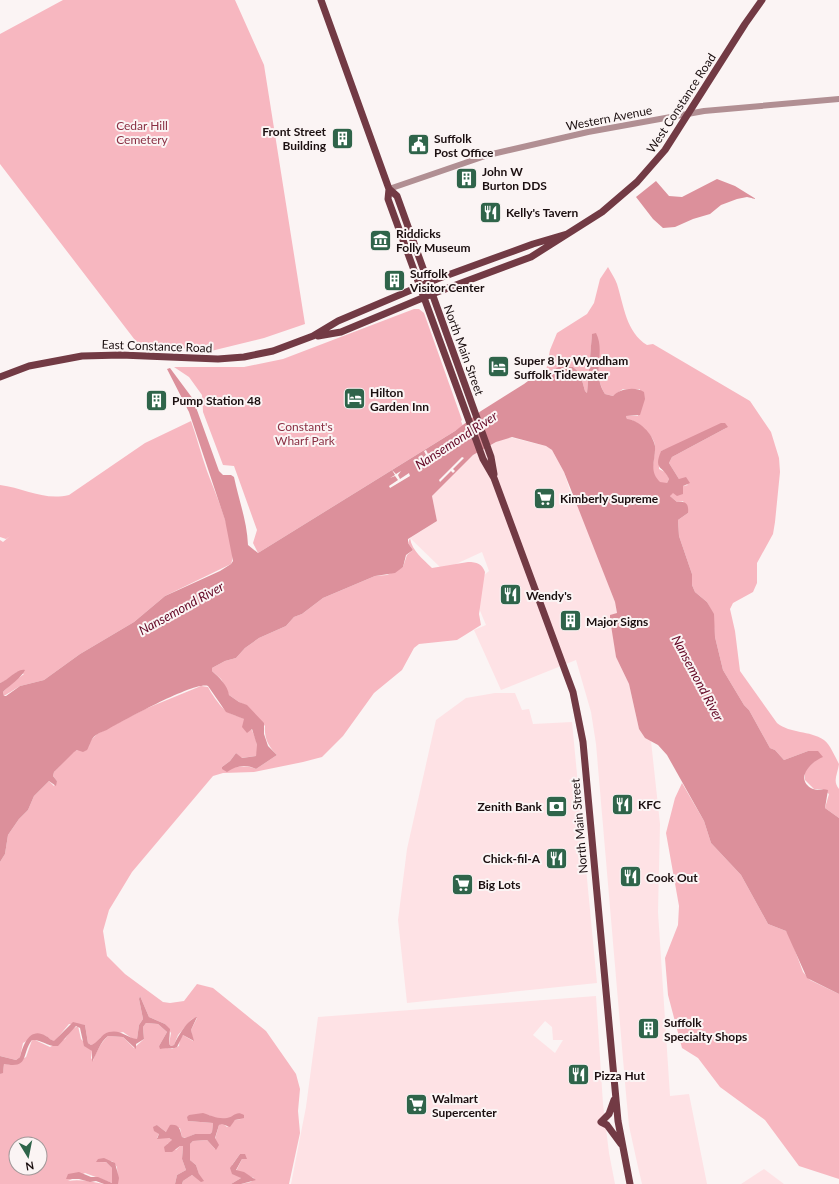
<svg xmlns="http://www.w3.org/2000/svg" width="839" height="1184" viewBox="0 0 839 1184" font-family="Lato,sans-serif">
<rect width="100%" height="100%" fill="#fbf4f4"/>
<path fill="#fee2e5" fill-rule="evenodd" d="M 509,437 L 546,446 L 552,450 L 564,472 L 572,497 L 577,502 L 615,602 L 617,613 L 613,634 L 616,657 L 629,684 L 639,729 L 645,738 L 651,741 L 660,824 L 658,912 L 670,1096 L 689,1094 L 707,1184 L 642,1184 L 638,1167 L 629,1126 L 626,1094 L 596,744 L 591,712 L 576,660 L 501,690 L 474,630 L 486,625 L 470,587 L 489,571 L 482,552 L 443,570 L 410,538 L 437,521 L 432,496 L 457,469 L 473,455 L 496,442 Z
M 495,693 L 515,693 L 522,710 L 529,709 L 533,724 L 572,722 L 597,983 L 407,1003 L 398,920 L 407,849 L 436,720 L 466,698 Z
M 596,996 L 603,1104 L 609,1153 L 615,1184 L 291,1184 L 306,1107 L 318,1017 ZM 545,1021 L 552,1027 L 553,1040 L 563,1040 L 555,1053 L 533,1035 Z
M 764,1169 L 784,1184 L 741,1184 Z"/>
<path fill="#f7b7c0" fill-rule="evenodd" d="M 63,0 L 235,0 L 264,65 L 305,324 L 264,338 L 211,351 L 138,344 L 0,164 L 0,34 Z
M 608,267 C 611,273 615,278 617,284 C 624,306 626,332 647,345 L 653,344 L 750,401 L 771,432 L 779,458 L 780,472 L 775,522 L 773,534 L 757,563 L 757,583 L 753,592 L 733,603 L 730,609 L 735,631 L 740,671 L 777,723 C 791,734 809,730 824,740 C 830,744 835,757 839,764 C 838,773 832,781 839,789 L 839,818 L 825,808 L 829,794 L 822,789 L 814,789 L 805,780 L 805,770 L 816,760 L 808,751 L 784,760 L 775,750 L 770,748 L 749,710 L 744,705 L 723,670 L 715,637 L 713,614 L 707,602 L 695,592 L 692,585 L 692,574 L 679,536 L 678,520 L 688,513 L 683,501 L 677,502 L 670,496 L 671,493 L 683,492 L 682,489 L 683,486 L 688,485 L 679,479 L 669,463 L 672,457 L 728,427 L 661,451 L 659,469 L 667,473 L 669,479 L 667,483 L 662,484 C 646,476 656,459 655,446 C 654,437 647,432 641,426 C 636,422 633,420 627,419 L 626,416 L 638,416 L 640,389 L 623,389 L 613,396 L 605,394 C 598,383 598,373 599,360 C 599,353 594,342 592,335 L 587,393 L 585,391 L 580,373 L 573,367 C 562,366 557,370 546,371 L 550,350 L 557,333 L 587,314 L 594,303 L 600,279 Z
M 414,309 L 419,309 L 424,313 L 462,420 L 461,421 L 463,426 L 258,553 L 253,543 L 257,530 L 234,466 L 223,465 L 203,412 L 202,395 L 189,377 L 174,367 L 244,367 L 283,359 Z
M 191,421 C 197,438 201,454 207,471 C 214,490 239,547 231,564 L 165,596 L 134,622 L 80,654 L 44,680 L 20,686 L 4,696 L 3,692 L 13,682 L 24,674 L 17,672 L 5,681 L 0,683 L 0,540 L 3,542 L 10,536 L 6,539 L 0,537 L 0,485 C 24,488 44,501 69,495 L 145,443 Z
M 410,538 C 412,551 423,559 432,568 L 468,562 C 477,562 482,564 485,572 L 479,614 L 481,625 L 457,640 L 419,644 L 414,648 L 402,670 L 374,693 L 343,736 L 322,757 L 303,762 L 254,772 L 223,773 L 213,776 L 132,872 L 109,910 L 103,931 L 107,956 L 125,974 L 163,1002 L 170,1003 L 184,1001 L 197,984 L 213,988 L 266,1031 L 296,1074 L 300,1089 L 298,1111 L 300,1133 L 289,1184 L 241,1184 L 251,1182 L 254,1178 L 236,1171 L 242,1159 L 240,1154 L 232,1165 L 241,1178 L 231,1184 L 182,1184 L 183,1181 L 192,1175 L 201,1181 L 196,1165 L 190,1160 L 190,1144 L 193,1141 L 207,1140 L 215,1149 L 215,1139 L 219,1125 L 222,1123 L 227,1127 L 235,1120 L 241,1119 L 216,1119 L 209,1115 L 188,1121 L 213,1123 L 212,1132 L 210,1134 L 195,1134 L 186,1138 L 182,1137 L 180,1128 L 166,1132 L 157,1125 L 159,1134 L 157,1138 L 169,1138 L 172,1140 L 172,1142 L 167,1144 L 176,1150 L 180,1146 L 183,1146 L 182,1159 L 186,1170 L 177,1175 L 175,1184 L 118,1184 L 117,1167 L 112,1161 L 98,1163 L 106,1162 L 112,1168 L 112,1183 L 85,1173 L 68,1181 C 81,1179 92,1182 104,1184 L 0,1184 L 0,1074 L 3,1072 L 4,1064 L 11,1065 L 26,1057 L 32,1040 L 35,1040 L 50,1047 L 65,1039 L 72,1029 L 78,1026 L 81,1039 L 92,1051 L 91,1058 L 93,1061 C 95,1053 103,1040 108,1036 L 123,1037 L 134,1048 L 144,1039 L 143,1027 L 146,1023 L 158,1024 L 167,1032 L 159,1046 L 172,1049 L 179,1046 L 180,1038 L 183,1035 L 193,1041 L 191,1030 L 197,1018 L 192,1019 L 178,1035 L 174,1045 L 171,1046 L 169,1044 L 171,1033 L 165,1024 L 149,1017 L 140,996 L 139,999 L 143,1019 L 139,1025 L 137,1039 L 133,1039 L 123,1032 L 101,1037 L 95,1044 L 91,1045 L 88,1043 L 85,1025 L 69,1024 L 54,1042 L 46,1036 L 39,1034 L 23,1043 L 20,1057 L 16,1060 L 0,1056 L 0,862 L 5,854 L 8,835 L 19,819 L 28,810 L 34,796 L 49,781 L 54,786 L 57,781 L 53,776 L 54,772 L 74,751 L 89,747 L 90,741 L 97,734 L 145,709 L 201,686 L 208,687 C 211,693 219,705 224,709 C 230,715 240,716 244,719 C 251,726 261,745 256,756 L 241,758 L 236,753 L 230,761 L 222,767 C 234,768 246,764 256,769 L 277,755 C 269,747 264,739 265,726 L 247,706 L 239,702 L 229,695 L 221,679 L 212,671 L 212,668 L 225,661 L 236,658 L 245,648 L 259,638 L 286,626 L 294,617 L 302,614 L 323,598 L 375,576 L 387,575 L 403,567 L 407,555 L 413,550 L 408,543 ZM 16,1144 L 40,1144 L 40,1168 L 16,1168 Z
M 682,783 L 704,821 L 711,843 L 741,875 L 768,924 L 786,931 L 790,937 L 803,972 L 810,980 L 839,994 L 839,1179 L 799,1166 L 765,1120 L 720,1087 L 698,1058 L 682,1048 L 668,995 L 665,958 L 678,925 L 679,906 L 666,833 L 675,798 Z"/>
<path fill="#dc909b" d="M 717,179 L 735,186 L 756,199 L 747,197 L 737,199 L 721,205 L 710,214 L 693,219 L 675,227 L 663,228 L 653,219 L 636,197 L 656,181 L 669,196 L 682,197 Z
M 596,333 C 606,352 591,373 605,394 L 613,396 C 619,389 635,386 644,392 L 645,399 L 640,415 L 626,416 L 627,419 C 639,420 653,434 655,446 C 656,460 648,470 660,482 L 667,483 L 669,479 C 663,465 653,471 661,451 L 721,423 L 725,423 L 728,427 L 672,457 L 669,463 L 679,479 L 686,477 L 690,483 L 683,486 L 683,494 L 677,496 L 673,493 L 670,496 L 677,502 C 686,501 689,504 688,513 L 678,520 L 679,536 L 692,574 L 692,585 L 695,592 L 707,602 L 714,614 L 715,637 L 723,670 L 744,705 L 749,710 L 770,748 L 775,750 L 784,760 L 808,751 L 818,751 L 823,757 C 810,762 794,780 813,789 C 818,791 823,788 828,790 L 825,808 L 839,818 L 839,994 L 807,978 L 786,931 L 768,924 L 741,875 L 711,843 L 704,821 L 667,755 L 658,745 L 645,738 L 639,729 L 629,684 L 616,657 L 610,619 L 610,615 L 617,613 L 615,602 L 564,472 L 552,450 L 546,446 L 512,437 L 496,442 L 473,455 L 432,496 L 437,521 L 408,539 L 408,543 L 413,550 L 406,555 L 403,567 L 395,573 L 375,576 L 323,598 L 302,614 L 294,617 L 286,626 L 259,638 L 245,648 L 236,658 L 225,661 L 212,668 L 212,671 C 219,677 228,686 229,695 L 239,702 L 247,705 L 264,723 L 264,734 L 268,746 L 277,755 L 256,769 C 247,764 236,765 227,772 L 222,769 L 222,767 L 230,761 L 236,753 L 242,758 L 256,756 L 257,745 L 252,729 L 247,733 L 242,727 L 244,719 L 226,712 L 208,686 C 195,681 125,720 110,728 C 106,731 100,732 96,735 C 90,739 91,744 87,750 L 83,752 L 77,750 L 74,752 L 54,772 L 53,776 L 57,781 L 56,786 L 49,781 L 34,796 L 28,810 L 19,819 L 8,835 L 5,854 L 0,862 L 0,683 C 9,680 17,668 25,670 C 22,677 9,686 3,692 L 4,696 L 6,696 L 20,686 L 44,680 L 80,654 L 134,622 L 165,596 L 220,571 L 231,564 L 233,561 L 225,520 L 189,412 L 167,369 L 170,368 L 193,399 L 219,471 L 223,475 L 231,475 L 234,477 C 239,501 247,521 248,545 L 258,553 L 455,431 L 481,411 L 524,384 L 536,375 L 554,370 L 560,366 L 573,367 L 580,373 L 585,391 L 587,393 L 592,334 Z
M 140,996 L 149,1017 L 165,1024 L 170,1029 L 169,1044 L 171,1046 L 174,1045 C 178,1036 188,1019 197,1017 L 191,1030 L 194,1041 L 183,1035 L 177,1047 C 171,1050 167,1047 160,1049 L 159,1046 L 167,1032 L 158,1024 L 146,1023 L 143,1027 L 144,1039 L 136,1044 L 136,1049 L 123,1037 L 108,1036 C 100,1042 97,1053 92,1062 L 92,1051 L 84,1046 L 80,1028 L 76,1026 L 58,1046 C 48,1047 41,1039 32,1040 C 21,1054 30,1069 4,1064 L 3,1073 L 0,1074 L 0,1056 L 16,1060 L 20,1057 C 23,1045 30,1026 46,1036 C 50,1038 50,1040 54,1041 L 73,1022 L 85,1025 L 88,1043 L 91,1045 C 98,1043 101,1034 109,1032 C 121,1029 127,1038 137,1039 L 139,1025 L 143,1019 L 139,999 Z
M 203,1113 C 213,1116 216,1119 227,1118 C 234,1117 236,1110 244,1115 L 244,1118 L 235,1120 L 230,1127 L 222,1124 L 219,1125 L 215,1138 L 219,1145 L 216,1150 L 207,1140 L 193,1141 L 190,1144 L 190,1160 L 196,1165 L 199,1174 L 204,1181 L 201,1182 L 192,1175 L 183,1181 L 182,1184 L 175,1184 L 177,1175 L 186,1170 L 182,1159 L 183,1146 L 180,1146 L 172,1152 L 165,1152 L 164,1147 L 172,1140 L 169,1138 L 157,1139 L 159,1134 L 154,1131 L 153,1127 L 157,1125 L 166,1132 L 170,1125 C 179,1124 180,1129 182,1137 L 185,1138 L 195,1134 L 210,1134 L 212,1132 L 213,1123 L 188,1121 L 187,1117 L 189,1115 Z
M 240,1154 L 245,1154 L 247,1159 L 242,1159 L 236,1170 L 244,1172 L 256,1180 L 241,1184 L 231,1184 L 241,1178 L 232,1174 L 230,1168 Z
M 104,1158 L 115,1163 L 119,1178 L 118,1184 L 104,1184 L 96,1181 L 90,1182 L 79,1179 L 66,1179 L 68,1174 L 79,1172 L 91,1177 L 98,1177 L 112,1183 L 112,1168 L 106,1162 L 96,1162 L 98,1159 Z"/>
<path fill="#fbf4f4" d="M 426,450 L 428,454 L 434,452 L 429,455 L 432,460 L 439,455 L 440,457 L 423,468 L 422,466 L 430,461 L 427,457 L 422,459 L 426,455 L 424,451 Z
M 462,457 L 464,458 L 453,469 L 455,471 L 453,473 L 451,471 L 440,482 L 439,480 Z
M 392,470 L 396,474 L 401,471 L 398,475 L 400,479 L 409,473 L 410,476 L 390,488 L 389,486 L 398,480 L 395,476 L 390,478 L 395,475 Z"/>
<g fill="none" stroke-linecap="round" stroke-linejoin="round">
<path stroke="#b18f93" stroke-width="6" d="M 389,189 L 488,155 L 588,132 L 704,111 L 839,99"/>
<path stroke="#723a44" stroke-width="7" d="M 321,0 L 389,189 L 388,199 L 483,459 L 494,478 L 573,692 L 583,742 L 618,1121 L 630,1184
M 389,189 L 397,196 L 491,457 L 494,474
M 318,336 L 341,332 L 432,294 L 531,257 L 602,212 L 637,182 L 665,150 L 745,24 L 762,0
M 0,377 L 29,366 L 82,356 L 121,355 L 218,359 L 244,357 L 273,351 L 313,336 L 338,321 L 437,279 L 533,244 L 567,234
M 614,1100 L 609,1114 L 601,1122 L 607,1125 L 621,1144"/>
</g>
<defs>
<symbol id="building-square" viewBox="-11 -11 22 22"><rect x="-9" y="-9" width="18" height="18" rx="4" fill="#2f644a" stroke="#fbf4f4"/><path d="M-4-6H4V6H1V3H-1V6H-4ZM-2.5-4.3h1.7v1.8h-1.7ZM.8-4.3h1.7v1.8H.8ZM-2.5-1h1.7V.8h-1.7ZM.8-1h1.7V.8H.8Z" fill="#fff"/></symbol>
<symbol id="civic-square" viewBox="-11 -11 22 22"><rect x="-9" y="-9" width="18" height="18" rx="4" fill="#2f644a" stroke="#fbf4f4"/><path d="M-.6-6.5H3V-4.5H.6V-3L4-1V1h2V6H-6V1h2V-1L-.6-3ZM-1.2 2.5V6h2.4V2.5Z" fill="#fff"/></symbol>
<symbol id="restaurant-square" viewBox="-11 -11 22 22"><rect x="-9" y="-9" width="18" height="18" rx="4" fill="#2f644a" stroke="#fbf4f4"/><path d="M-5-6h1v4h1v-4h1v4h1v-4h1v5L-1.5 .5V6h-2V.5L-5-1ZM5-6V6H3V1.5H1.5Q1.5-4 5-6Z" fill="#fff"/></symbol>
<symbol id="museum-square" viewBox="-11 -11 22 22"><rect x="-9" y="-9" width="18" height="18" rx="4" fill="#2f644a" stroke="#fbf4f4"/><path d="M0-6L6-3V-2H-6V-3ZM-5-1h2V3h-2ZM-1-1h2V3h-2ZM3-1h2V3H3ZM-6 4H6V6H-6Z" fill="#fff"/></symbol>
<symbol id="hotel-square" viewBox="-11 -11 22 22"><rect x="-9" y="-9" width="18" height="18" rx="4" fill="#2f644a" stroke="#fbf4f4"/><path d="M-6-4.5h1.5V1H6V5H4.5V3h-9V5H-6ZM-4 0a1.8 1.8 0 1 1 3.6 0ZM.5 0V-2.5h3Q6-2.5 6 0Z" fill="#fff"/></symbol>
<symbol id="supermarket-square" viewBox="-11 -11 22 22"><rect x="-9" y="-9" width="18" height="18" rx="4" fill="#2f644a" stroke="#fbf4f4"/><path d="M-6-5.5h2.5l.6 2H6L4.5 2H-2.5L-4.4-4H-6ZM-1.5 3.2a1.3 1.3 0 1 0 .1 0ZM3 3.2a1.3 1.3 0 1 0 .1 0Z" fill="#fff"/></symbol>
<symbol id="bank-square" viewBox="-11 -11 22 22"><rect x="-9" y="-9" width="18" height="18" rx="4" fill="#2f644a" stroke="#fbf4f4"/><path d="M-6-4H6V4H-6ZM0-2.3a2.3 2.3 0 1 0 0 4.6a2.3 2.3 0 1 0 0-4.6Z" fill="#fff"/></symbol>
</defs>
<g fill-rule="evenodd">
<use href="#building-square" x="330" y="126" width="25" height="25"/>
<use href="#civic-square" x="406" y="132" width="25" height="25"/>
<use href="#building-square" x="454" y="166" width="25" height="25"/>
<use href="#restaurant-square" x="478" y="200" width="25" height="25"/>
<use href="#museum-square" x="368" y="228" width="25" height="25"/>
<use href="#building-square" x="382" y="268" width="25" height="25"/>
<use href="#hotel-square" x="486" y="354" width="25" height="25"/>
<use href="#hotel-square" x="342" y="386" width="25" height="25"/>
<use href="#building-square" x="144" y="388" width="25" height="25"/>
<use href="#supermarket-square" x="532" y="486" width="25" height="25"/>
<use href="#restaurant-square" x="498" y="582" width="25" height="25"/>
<use href="#building-square" x="558" y="608" width="25" height="25"/>
<use href="#restaurant-square" x="610" y="792" width="25" height="25"/>
<use href="#bank-square" x="544" y="794" width="25" height="25"/>
<use href="#restaurant-square" x="544" y="846" width="25" height="25"/>
<use href="#restaurant-square" x="618" y="864" width="25" height="25"/>
<use href="#supermarket-square" x="450" y="872" width="25" height="25"/>
<use href="#building-square" x="636" y="1016" width="25" height="25"/>
<use href="#restaurant-square" x="566" y="1062" width="25" height="25"/>
<use href="#supermarket-square" x="404" y="1092" width="25" height="25"/>
</g>
<g text-anchor="middle" dominant-baseline="central" stroke-width="4" stroke-linejoin="round" paint-order="stroke">
<g font-size="12" fill="#1b0f10" stroke="#fbf4f4">
<text transform="translate(681 103) rotate(-57)">West Constance Road</text>
<text transform="translate(609 118) rotate(-11)">Western Avenue</text>
<text transform="translate(157 346) rotate(2)">East Constance Road</text>
<text transform="translate(464 350) rotate(70)">North Main Street</text>
<text transform="translate(579 826) rotate(-95)">North Main Street</text>
</g>
<g font-size="12" fill="#8a3044" stroke="#fbf4f4">
<text x="142" y="125">Cedar Hill<tspan x="142" dy="14">Cemetery</tspan></text>
<text x="305" y="426">Constant's<tspan x="305" dy="14">Wharf Park</tspan></text>
</g>
<g font-size="12" font-weight="bold" fill="#1b0f10" stroke="#fbf4f4" text-anchor="start">
<text x="326" y="131" text-anchor="end">Front Street<tspan x="326" dy="14">Building</tspan></text>
<text x="434" y="138">Suffolk<tspan x="434" dy="14">Post Office</tspan></text>
<text x="482" y="171">John W<tspan x="482" dy="14">Burton DDS</tspan></text>
<text x="506" y="212">Kelly's Tavern</text>
<text x="396" y="233">Riddicks<tspan x="396" dy="14">Folly Museum</tspan></text>
<text x="410" y="273">Suffolk<tspan x="410" dy="14">Visitor Center</tspan></text>
<text x="514" y="360">Super 8 by Wyndham<tspan x="514" dy="14">Suffolk Tidewater</tspan></text>
<text x="370" y="392">Hilton<tspan x="370" dy="14">Garden Inn</tspan></text>
<text x="172" y="400">Pump Station 48</text>
<text x="560" y="498">Kimberly Supreme</text>
<text x="526" y="595">Wendy's</text>
<text x="586" y="621">Major Signs</text>
<text x="638" y="804">KFC</text>
<text x="542" y="806" text-anchor="end">Zenith Bank</text>
<text x="540" y="858" text-anchor="end">Chick-fil-A</text>
<text x="646" y="877">Cook Out</text>
<text x="478" y="884">Big Lots</text>
<text x="664" y="1022">Suffolk<tspan x="664" dy="14">Specialty Shops</tspan></text>
<text x="594" y="1075">Pizza Hut</text>
<text x="432" y="1098">Walmart<tspan x="432" dy="14">Supercenter</tspan></text>
</g>
<g font-size="13" font-style="italic" fill="#640725" stroke="#fbf4f4">
<text transform="translate(456 440) rotate(-33)">Nansemond River</text>
<text transform="translate(181 608) rotate(-29)">Nansemond River</text>
<text transform="translate(698 678) rotate(62)">Nansemond River</text>
</g>
</g>
<g transform="translate(28 1156) rotate(170)"><circle r="19" fill="#fbf4f4" stroke="#a19899"/>
<path d="M0-3L7 15L0 10L-7 15Z" fill="#2f644a"/>
<text y="-6" font-size="11" font-weight="bold" text-anchor="middle" fill="#1b0f10">N</text>
</g>
</svg>
